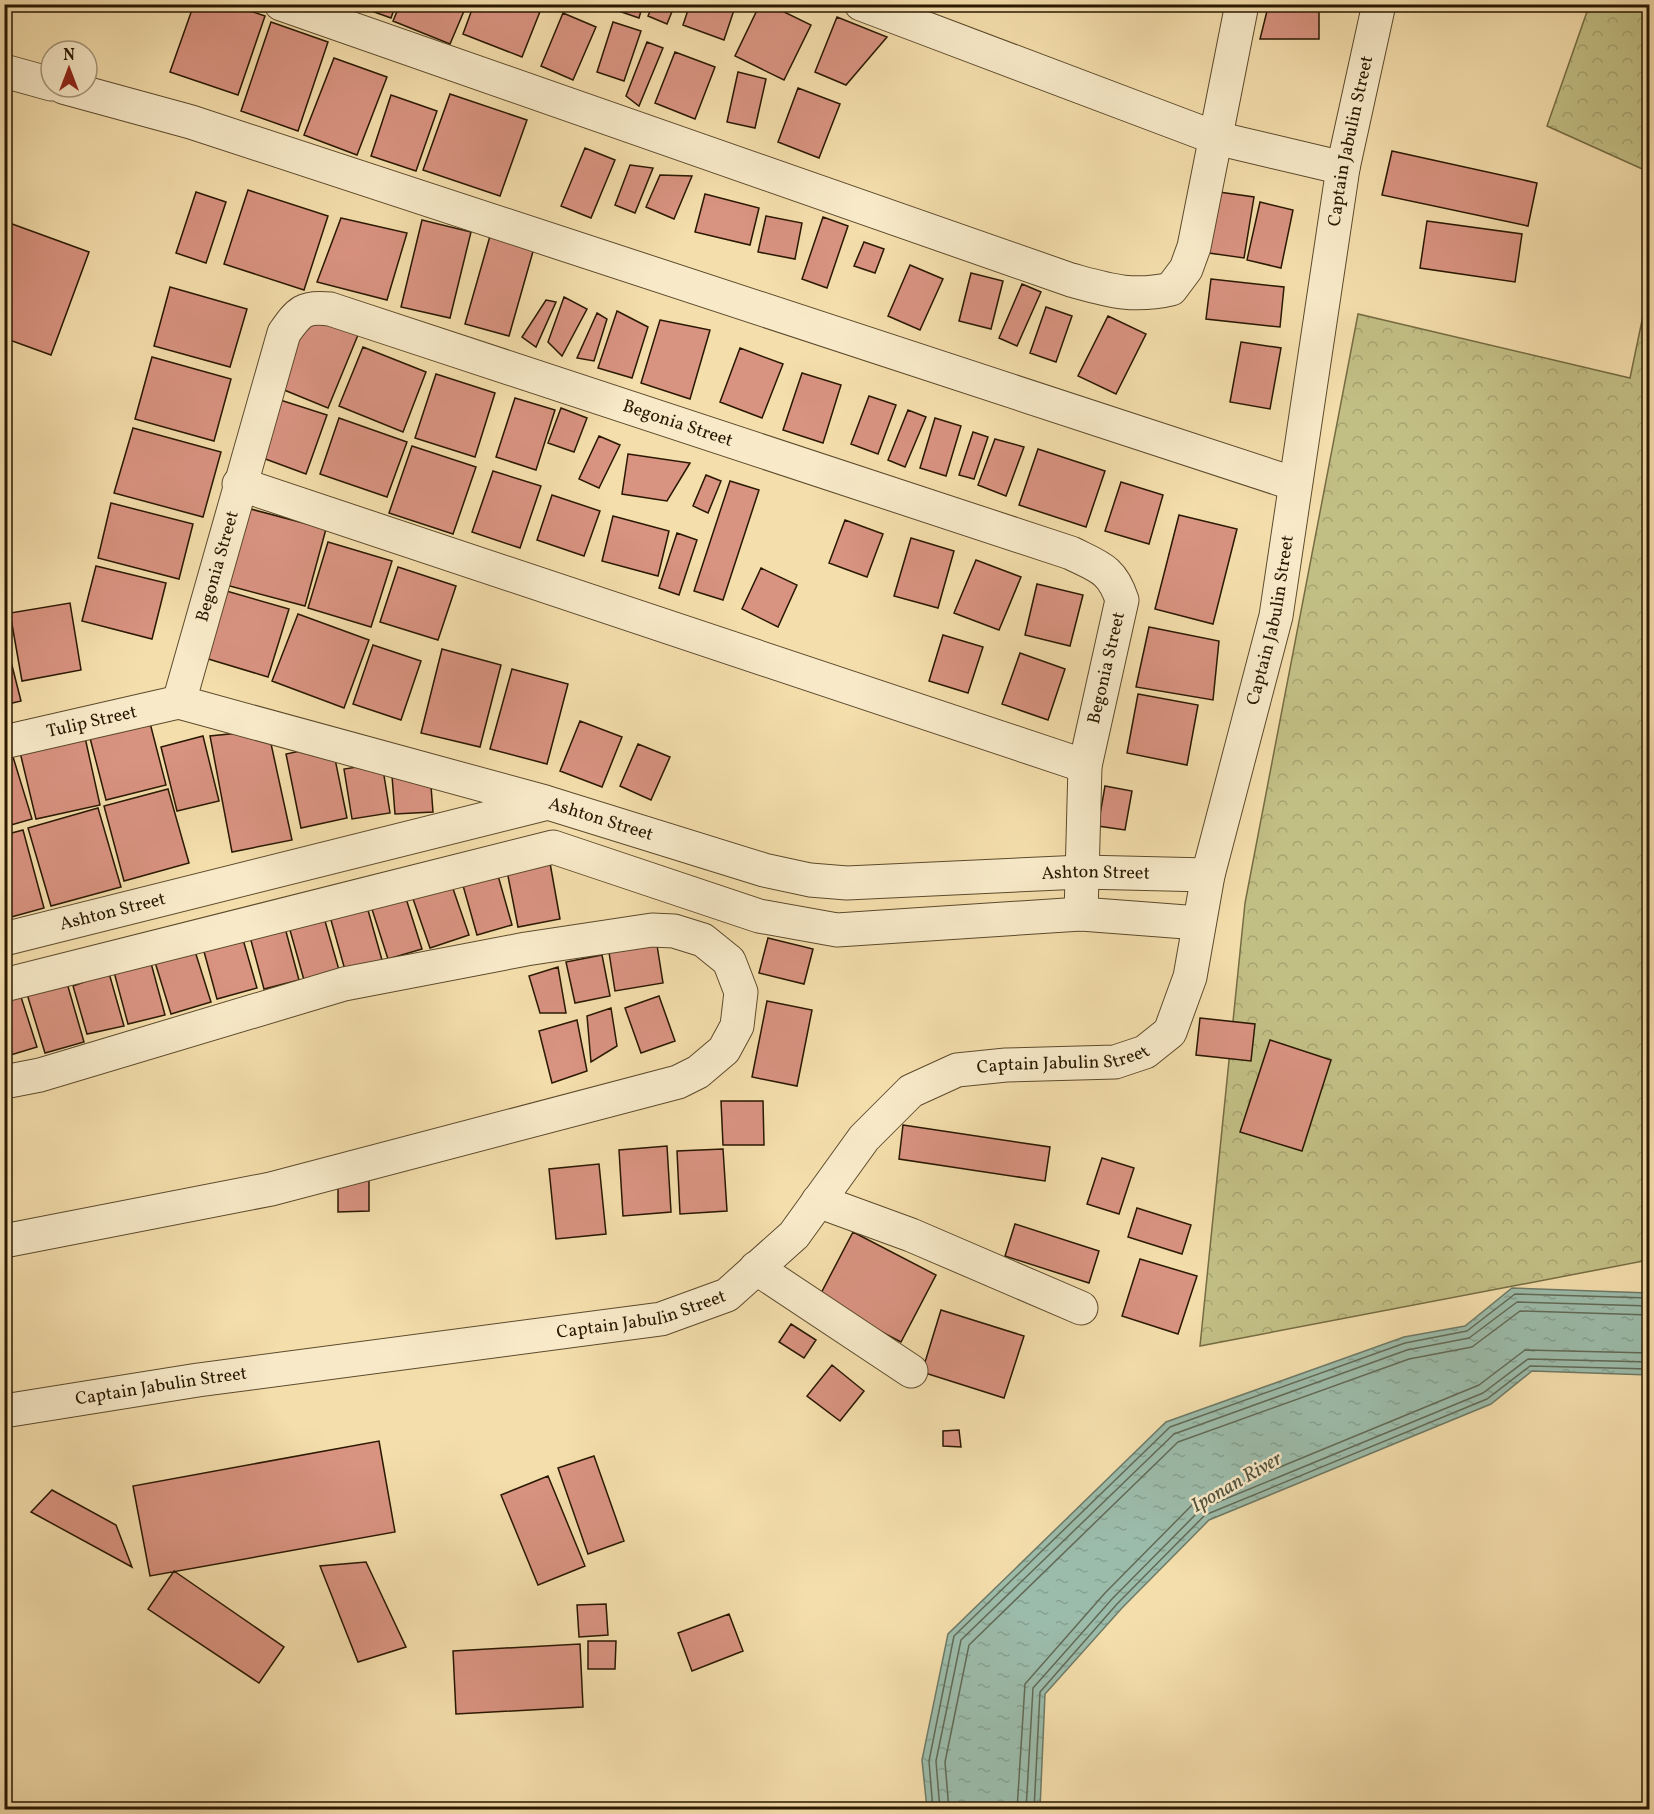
<svg xmlns="http://www.w3.org/2000/svg" width="1654" height="1814" viewBox="0 0 1654 1814" font-family="Vollkorn,serif">
<defs>
<pattern id="forest-crowns" width="20" height="18" patternUnits="userSpaceOnUse" patternTransform="scale(1.5)"><rect width="20" height="18" fill="#c2bf85"/><path d="M2 6a3 3 0 1 1 6 0M12 15a3 3 0 1 1 6 0" fill="none" stroke="#a7a371"/></pattern>
<pattern id="water-ripples" width="26" height="14" patternUnits="userSpaceOnUse" patternTransform="scale(1.5)"><rect width="26" height="14" fill="#9cbcab"/><path d="M2 4q2-2 4 0t4 0M15 11q2-2 4 0t4 0" fill="none" stroke="#86a191"/></pattern>
</defs>
<rect width="100%" height="100%" fill="#f4deac"/>
<filter id="stains"><feTurbulence type="fractalNoise" baseFrequency=".00333" numOctaves="4"/><feColorMatrix values="0 0 0 0 .2 0 0 0 0 .09 0 0 0 0 .02 0 0 0 .5 -.17"/></filter>
<radialGradient id="worn" r=".72"><stop offset=".6" stop-color="#630" stop-opacity="0"/><stop offset="1" stop-color="#630" stop-opacity=".3"/></radialGradient>
<path fill="url(#forest-crowns)" stroke="#766c43" stroke-width="1.5" d="M 1593,5 L 1649,5 L 1649,172 L 1547,126 L 1589,6 Z
M 1649,287 L 1649,1260 L 1200,1346 L 1245,903 L 1358,314 L 1630,378 Z"/>
<path fill="url(#water-ripples)" stroke="#6e7a67" stroke-width="1.5" d="M 1512,1288 L 1649,1293 L 1649,1375 L 1532,1371 L 1491,1404 L 1209,1520 L 1122,1608 L 1045,1694 L 1040,1809 L 927,1809 L 922,1760 L 948,1634 L 1166,1422 L 1404,1337 L 1465,1326 Z"/>
<g fill="none" stroke-linecap="round" stroke-linejoin="round">
<path stroke="#626a56" stroke-width="1.5" d="M 933,1810 L 929,1761 L 954,1636 L 1170,1427 L 1405,1343 L 1467,1331 L 1515,1294 L 1650,1298
M 940,1810 L 936,1761 L 961,1640 L 1174,1434 L 1407,1350 L 1469,1338 L 1517,1302 L 1650,1306
M 949,1810 L 945,1762 L 969,1645 L 1178,1442 L 1409,1359 L 1472,1347 L 1520,1311 L 1650,1315
M 1017,1810 L 1025,1684 L 1105,1593 L 1195,1502 L 1479,1385 L 1525,1350 L 1650,1353
M 1026,1810 L 1033,1688 L 1112,1599 L 1201,1509 L 1483,1393 L 1528,1359 L 1650,1362
M 1034,1810 L 1040,1692 L 1117,1604 L 1205,1515 L 1487,1399 L 1530,1366 L 1650,1369"/>
</g>
<path fill="#d99381" stroke="#291801" stroke-width="1.5" d="M 194,4 L 229,4 L 265,16 L 238,95 L 170,72 Z
M 352,4 L 396,4 L 391,18 Z
M 400,4 L 467,4 L 450,44 L 393,21 Z
M 474,4 L 543,4 L 522,57 L 463,34 Z
M 612,4 L 643,4 L 639,18 L 610,8 Z
M 653,4 L 675,4 L 667,24 L 648,16 Z
M 690,4 L 736,4 L 724,40 L 683,25 Z
M 760,4 L 768,4 L 811,25 L 784,80 L 735,56 Z
M 1268,7 L 1319,7 L 1319,39 L 1260,39 Z
M 563,13 L 596,27 L 573,80 L 541,66 Z
M 837,17 L 887,37 L 846,85 L 815,72 Z
M 271,22 L 328,42 L 298,131 L 241,111 Z
M 613,22 L 641,31 L 624,81 L 597,72 Z
M 647,42 L 663,48 L 639,106 L 626,96 Z
M 675,52 L 715,67 L 695,119 L 655,103 Z
M 334,58 L 387,77 L 357,155 L 304,135 Z
M 738,72 L 766,79 L 755,128 L 727,122 Z
M 798,88 L 840,104 L 819,158 L 778,142 Z
M 450,94 L 527,120 L 500,196 L 423,170 Z
M 391,95 L 437,111 L 416,171 L 371,156 Z
M 585,148 L 615,160 L 591,218 L 561,206 Z
M 1392,151 L 1537,183 L 1528,226 L 1382,195 Z
M 630,165 L 653,168 L 635,213 L 615,205 Z
M 660,175 L 692,176 L 674,219 L 646,207 Z
M 248,190 L 328,216 L 304,290 L 224,264 Z
M 196,192 L 226,202 L 206,263 L 176,253 Z
M 1219,192 L 1254,197 L 1244,258 L 1209,253 Z
M 705,194 L 759,208 L 750,245 L 695,232 Z
M 1260,202 L 1293,210 L 1281,268 L 1247,260 Z
M 766,216 L 802,223 L 795,259 L 758,252 Z
M 823,217 L 848,226 L 827,288 L 802,279 Z
M 341,218 L 407,233 L 387,300 L 317,282 Z
M 422,220 L 471,232 L 450,318 L 401,307 Z
M 4,221 L 89,252 L 51,355 L 4,338 Z
M 1427,221 L 1522,234 L 1515,282 L 1420,268 Z
M 490,236 L 534,248 L 509,336 L 465,324 Z
M 864,242 L 884,249 L 875,273 L 854,266 Z
M 910,265 L 943,279 L 920,330 L 888,316 Z
M 971,273 L 1003,281 L 991,329 L 959,321 Z
M 1211,279 L 1284,287 L 1280,327 L 1206,319 Z
M 1022,284 L 1041,292 L 1017,346 L 999,338 Z
M 170,287 L 247,309 L 230,367 L 154,346 Z
M 564,297 L 587,309 L 562,356 L 548,342 Z
M 546,300 L 556,302 L 536,347 L 522,337 Z
M 1046,307 L 1072,316 L 1056,362 L 1030,353 Z
M 617,311 L 648,327 L 632,378 L 598,368 Z
M 301,312 L 358,335 L 328,408 L 272,385 Z
M 597,313 L 607,319 L 594,361 L 577,358 Z
M 1108,316 L 1146,334 L 1116,394 L 1078,376 Z
M 660,320 L 710,330 L 690,399 L 641,383 Z
M 1241,342 L 1281,348 L 1270,409 L 1230,402 Z
M 363,347 L 426,372 L 403,432 L 339,406 Z
M 740,348 L 783,364 L 762,418 L 720,402 Z
M 152,357 L 231,379 L 214,441 L 135,419 Z
M 802,373 L 841,385 L 823,443 L 783,430 Z
M 436,374 L 495,393 L 475,457 L 415,438 Z
M 869,396 L 896,405 L 878,454 L 851,444 Z
M 274,398 L 327,415 L 306,474 L 260,457 Z
M 515,398 L 555,410 L 536,470 L 496,457 Z
M 561,408 L 587,418 L 574,452 L 548,443 Z
M 908,410 L 926,417 L 905,467 L 888,460 Z
M 339,418 L 407,442 L 387,497 L 320,474 Z
M 935,418 L 961,426 L 946,476 L 920,468 Z
M 133,428 L 221,452 L 203,517 L 114,493 Z
M 973,432 L 988,437 L 974,479 L 959,475 Z
M 599,436 L 620,445 L 599,488 L 579,479 Z
M 995,439 L 1024,447 L 1006,496 L 978,485 Z
M 412,446 L 476,467 L 453,534 L 389,513 Z
M 1038,449 L 1105,471 L 1086,527 L 1019,505 Z
M 628,454 L 690,463 L 667,501 L 622,494 Z
M 493,471 L 541,486 L 520,548 L 472,532 Z
M 706,475 L 721,481 L 708,513 L 693,506 Z
M 730,481 L 759,490 L 723,600 L 694,591 Z
M 1121,482 L 1163,495 L 1149,544 L 1105,531 Z
M 552,495 L 600,511 L 584,556 L 537,540 Z
M 111,503 L 193,524 L 179,579 L 98,558 Z
M 247,508 L 326,529 L 305,606 L 226,585 Z
M 1179,515 L 1237,529 L 1213,624 L 1155,609 Z
M 613,516 L 669,531 L 658,576 L 602,561 Z
M 845,520 L 883,534 L 867,577 L 829,563 Z
M 677,533 L 697,540 L 679,595 L 659,588 Z
M 911,538 L 954,551 L 938,608 L 894,596 Z
M 328,542 L 392,561 L 371,627 L 308,608 Z
M 976,560 L 1021,577 L 999,630 L 954,613 Z
M 96,566 L 166,583 L 152,639 L 82,621 Z
M 398,567 L 456,586 L 438,640 L 380,622 Z
M 761,568 L 797,585 L 778,627 L 742,609 Z
M 1037,584 L 1083,595 L 1070,646 L 1025,635 Z
M 216,588 L 289,609 L 268,677 L 195,655 Z
M 70,603 L 81,670 L 22,681 L 10,613 Z
M 298,614 L 369,640 L 344,708 L 272,681 Z
M 1149,627 L 1219,641 L 1213,700 L 1136,687 Z
M 4,634 L 21,701 L 4,705 Z
M 943,635 L 983,647 L 968,693 L 929,681 Z
M 373,645 L 421,661 L 401,720 L 353,704 Z
M 442,649 L 501,665 L 480,747 L 421,733 Z
M 1020,653 L 1065,669 L 1048,720 L 1002,704 Z
M 512,669 L 568,684 L 547,764 L 490,749 Z
M 1138,694 L 1198,705 L 1187,765 L 1127,753 Z
M 580,721 L 622,737 L 602,787 L 560,771 Z
M 150,723 L 166,785 L 106,800 L 90,738 Z
M 268,730 L 292,840 L 232,852 L 210,736 Z
M 84,733 L 100,805 L 36,819 L 19,748 Z
M 203,736 L 219,801 L 177,811 L 161,747 Z
M 638,744 L 670,757 L 651,800 L 620,786 Z
M 10,747 L 32,819 L 4,827 L 4,748 Z
M 319,747 L 333,749 L 347,818 L 301,828 L 286,754 Z
M 382,763 L 390,813 L 352,819 L 344,769 Z
M 430,773 L 433,812 L 395,814 L 392,776 Z
M 1105,786 L 1132,791 L 1125,830 L 1098,826 Z
M 168,789 L 189,863 L 124,881 L 104,806 Z
M 98,808 L 121,887 L 51,906 L 28,828 Z
M 23,830 L 44,908 L 4,919 L 4,835 Z
M 550,863 L 560,919 L 518,927 L 507,871 Z
M 497,872 L 512,925 L 477,935 L 462,882 Z
M 450,880 L 469,935 L 430,948 L 411,893 Z
M 404,892 L 422,949 L 388,959 L 370,903 Z
M 366,903 L 382,960 L 345,970 L 329,913 Z
M 323,914 L 339,970 L 304,980 L 288,923 Z
M 284,924 L 299,980 L 264,989 L 249,933 Z
M 242,936 L 257,988 L 217,999 L 203,948 Z
M 768,938 L 813,949 L 804,984 L 759,973 Z
M 656,939 L 663,983 L 615,991 L 608,946 Z
M 194,948 L 211,1002 L 171,1014 L 154,959 Z
M 602,955 L 610,996 L 575,1003 L 566,962 Z
M 151,963 L 165,1015 L 128,1024 L 114,972 Z
M 558,967 L 566,1013 L 540,1013 L 529,976 Z
M 109,973 L 124,1026 L 87,1034 L 73,986 Z
M 67,983 L 84,1042 L 45,1053 L 27,994 Z
M 659,996 L 675,1041 L 641,1053 L 625,1008 Z
M 21,997 L 37,1047 L 4,1057 L 4,1002 Z
M 767,1001 L 812,1010 L 797,1086 L 752,1077 Z
M 611,1008 L 617,1046 L 591,1062 L 587,1016 Z
M 1200,1018 L 1255,1024 L 1251,1061 L 1196,1055 Z
M 577,1020 L 587,1071 L 552,1083 L 539,1031 Z
M 1270,1040 L 1331,1060 L 1302,1151 L 1240,1132 Z
M 721,1101 L 763,1101 L 764,1145 L 723,1145 Z
M 903,1125 L 1050,1147 L 1045,1181 L 899,1159 Z
M 667,1146 L 671,1212 L 623,1216 L 619,1150 Z
M 723,1149 L 727,1211 L 680,1214 L 677,1151 Z
M 1102,1158 L 1134,1168 L 1119,1214 L 1087,1204 Z
M 599,1164 L 606,1234 L 556,1239 L 549,1169 Z
M 369,1175 L 369,1211 L 338,1212 L 338,1176 Z
M 1137,1208 L 1191,1225 L 1182,1254 L 1128,1237 Z
M 1015,1224 L 1099,1251 L 1089,1283 L 1005,1256 Z
M 853,1232 L 936,1275 L 901,1342 L 818,1299 Z
M 1140,1259 L 1197,1276 L 1178,1334 L 1122,1316 Z
M 941,1310 L 1024,1336 L 1004,1398 L 922,1372 Z
M 791,1324 L 816,1340 L 804,1358 L 779,1342 Z
M 832,1365 L 864,1391 L 840,1421 L 807,1396 Z
M 959,1430 L 961,1447 L 943,1446 L 943,1431 Z
M 379,1441 L 395,1532 L 150,1576 L 133,1486 Z
M 594,1456 L 624,1541 L 588,1554 L 558,1468 Z
M 548,1476 L 585,1566 L 538,1585 L 501,1495 Z
M 52,1490 L 116,1525 L 132,1567 L 31,1512 Z
M 366,1562 L 406,1647 L 358,1662 L 320,1566 Z
M 174,1571 L 284,1647 L 259,1683 L 148,1609 Z
M 606,1604 L 608,1635 L 579,1637 L 577,1605 Z
M 729,1614 L 743,1651 L 692,1671 L 678,1633 Z
M 588,1641 L 616,1641 L 615,1669 L 588,1669 Z
M 580,1644 L 583,1707 L 456,1714 L 453,1651 Z"/>
<g fill="none" stroke-linecap="round" stroke-linejoin="round">
<defs>
<g id="minor">
<path d="M 281,4 L 1071,280 C 1108,290 1132,298 1171,289 L 1186,269 L 1194,247 L 1242,4"/>
<path d="M 861,4 L 1216,138 L 1343,168"/>
<path d="M 4,71 L 51,84"/>
<path d="M 63,87 L 191,122 L 1295,484"/>
<path d="M 239,484 L 1085,766"/>
<path id="s1" d="M 179,702 L 284,333 C 299,312 303,306 330,309 L 1071,553 C 1099,567 1112,569 1122,600 L 1085,766 L 1081,914"/>
<path id="s2" d="M 4,742 L 179,702 L 545,802"/>
<path id="s3" d="M 4,939 L 548,803 L 764,870 L 810,880 L 847,883 L 1082,872 L 1208,875"/>
<path d="M 4,985 L 553,847 L 759,916 L 837,930 L 1081,914 L 1199,923"/>
<path d="M 4,1082 L 40,1075 L 344,984 L 526,949 L 652,930 L 674,931 L 703,940 L 729,961 L 741,992 L 737,1026 L 724,1050 L 698,1072 L 678,1082 L 271,1189 L 4,1241"/>
<path d="M 818,1201 L 911,1235 L 1081,1308"/>
<path d="M 756,1268 L 911,1371"/>
</g>
<g id="tertiary">
<path id="s4" d="M 4,1411 L 198,1380 L 661,1319 L 727,1295 L 794,1235 L 864,1138 L 911,1091 L 957,1070 L 1006,1065 L 1115,1062 L 1145,1052 L 1170,1032 L 1190,977 L 1208,875 L 1276,616 L 1343,168 L 1379,4"/>
</g>
</defs>
<use href="#minor" stroke="#5c4a2c" stroke-width="35"/>
<use href="#tertiary" stroke="#5c4a2c" stroke-width="35"/>
<use href="#minor" stroke="#f8eac9" stroke-width="33"/>
<use href="#tertiary" stroke="#f8eac9" stroke-width="33"/>
</g>
<g text-anchor="middle" dominant-baseline="central" stroke-width="5" stroke-linejoin="round" paint-order="stroke">
<g font-size="18" fill="#291801" stroke="#f8eac9">
<text stroke="none"><textPath href="#s4" startOffset="2193">Captain Jabulin Street</textPath></text>
<text stroke="none"><textPath href="#s1" startOffset="806">Begonia Street</textPath></text>
<text stroke="none"><textPath href="#s1" startOffset="141">Begonia Street</textPath></text>
<text stroke="none"><textPath href="#s4" startOffset="1707">Captain Jabulin Street</textPath></text>
<text transform="translate(1107 668) rotate(-77)">Begonia Street</text>
<text stroke="none"><textPath href="#s2" startOffset="90">Tulip Street</textPath></text>
<text stroke="none"><textPath href="#s3" startOffset="616">Ashton Street</textPath></text>
<text stroke="none"><textPath href="#s3" startOffset="1120">Ashton Street</textPath></text>
<text stroke="none"><textPath href="#s3" startOffset="112">Ashton Street</textPath></text>
<text stroke="none"><textPath href="#s4" startOffset="1167">Captain Jabulin Street</textPath></text>
<text stroke="none"><textPath href="#s4" startOffset="645">Captain Jabulin Street</textPath></text>
<text stroke="none"><textPath href="#s4" startOffset="159">Captain Jabulin Street</textPath></text>
</g>
<g font-size="20" font-style="italic" fill="#51513c" stroke="#f8eac9">
<text transform="translate(1237 1483) rotate(-30)">Iponan River</text>
</g>
</g>
<rect width="1654" height="1814" fill="none" stroke="#f4deac" stroke-width="24"/>
<rect x="6" y="6" width="1642" height="1802" fill="none" stroke="#291801" stroke-width="3"/>
<rect x="12" y="12" width="1630" height="1790" fill="none" stroke="#291801" stroke-width="1.5"/>
<g transform="translate(69 69)"><circle r="28" fill="#f8eac9" stroke="#a59679" stroke-width="1.5"/>
<path d="M0-4.5L10 22L0 15L-10 22Z" fill="#8f2418"/>
<text y="-9" font-size="16" font-weight="bold" text-anchor="middle" fill="#291801">N</text>
</g>
<rect width="100%" height="100%" filter="url(#stains)"/>
<rect width="100%" height="100%" fill="url(#worn)"/>
</svg>
